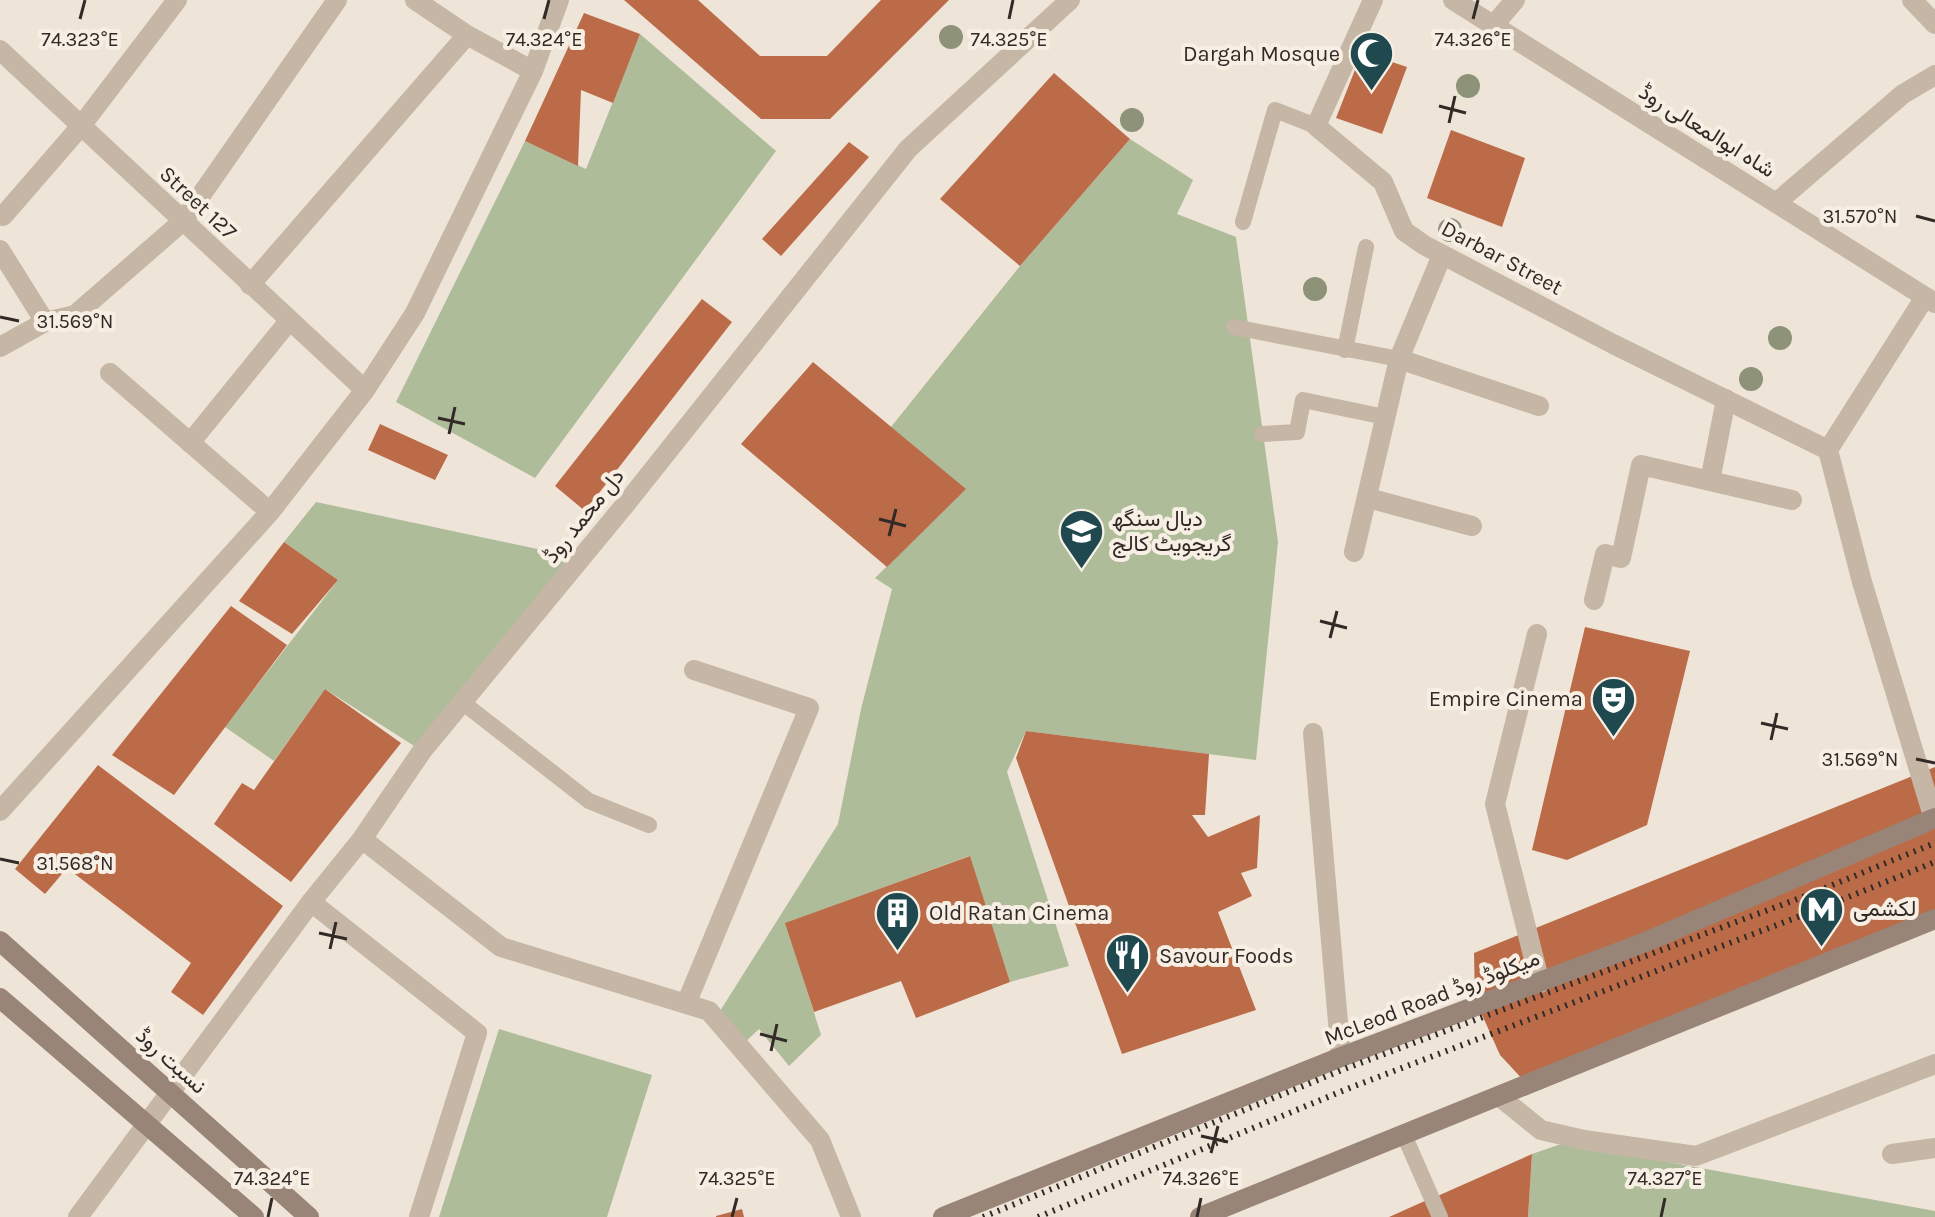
<svg xmlns="http://www.w3.org/2000/svg" width="1935" height="1217" viewBox="0 0 1935 1217" font-family="Karla,Vazirmatn,sans-serif">
<rect width="100%" height="100%" fill="#eee5d8"/>
<path fill="#aebc9a" d="M 640,34 L 776,151 L 535,478 L 396,402 L 525,141 L 586,169 Z
M 1130,139 L 1193,180 L 1177,214 L 1236,237 L 1278,542 L 1256,760 L 1026,731 L 1007,772 L 1069,966 L 1010,982 L 969,856 L 786,923 L 821,1035 L 789,1066 L 759,1029 L 740,1047 L 715,1019 L 838,824 L 861,709 L 892,589 L 875,578 L 965,489 L 891,427 L 1020,266 Z
M 316,502 L 580,558 L 422,751 L 325,689 L 274,761 L 225,727 L 338,580 L 284,542 Z
M 499,1029 L 652,1075 L 607,1217 L 439,1217 Z
M 1564,1143 L 1935,1211 L 1935,1217 L 1528,1217 L 1532,1154 Z"/>
<path fill="#bc6b49" d="M 624,0 L 698,0 L 760,56 L 827,56 L 881,0 L 949,0 L 830,119 L 761,119 Z
M 584,13 L 640,34 L 613,103 L 581,90 L 578,166 L 525,141 Z
M 1362,52 L 1407,67 L 1382,134 L 1336,118 Z
M 1054,73 L 1130,139 L 1020,266 L 940,199 Z
M 1451,130 L 1525,158 L 1502,227 L 1427,198 Z
M 849,142 L 869,157 L 781,256 L 762,239 Z
M 702,299 L 732,322 L 585,511 L 555,486 Z
M 813,362 L 966,489 L 887,567 L 741,444 Z
M 380,424 L 448,455 L 435,480 L 368,450 Z
M 284,542 L 338,580 L 292,634 L 239,601 Z
M 231,606 L 287,645 L 174,795 L 112,755 Z
M 1585,627 L 1690,651 L 1647,825 L 1567,860 L 1532,850 Z
M 325,689 L 401,743 L 291,882 L 214,824 L 242,783 L 254,790 Z
M 1026,731 L 1209,754 L 1205,815 L 1192,815 L 1208,837 L 1260,815 L 1257,868 L 1241,873 L 1252,896 L 1218,912 L 1256,1010 L 1122,1054 L 1016,758 Z
M 98,765 L 283,906 L 203,1015 L 171,992 L 191,963 L 67,868 L 45,894 L 15,869 Z
M 1935,767 L 1935,920 L 1526,1083 L 1500,1055 L 1475,999 L 1474,953 Z
M 970,856 L 1010,982 L 916,1018 L 901,981 L 814,1012 L 785,923 Z
M 1532,1154 L 1528,1217 L 1442,1217 L 1433,1198 Z
M 1427,1200 L 1434,1217 L 1389,1217 Z
M 742,1209 L 744,1217 L 716,1217 L 716,1216 Z"/>
<g fill="none" stroke-linecap="round" stroke-linejoin="round">
<path stroke="#c5b6a5" stroke-width="16" d="M 1243,222 L 1275,110 L 1316,126
M 1234,327 L 1399,359
M 1345,350 L 1366,247
M 1262,434 L 1297,432 L 1303,400 L 1385,417
M 462,702 L 589,801 L 649,825
M 1404,1135 L 1440,1217"/>
<path stroke="#c5b6a5" stroke-width="20" d="M 415,0 L 467,35 L 533,71
M 1373,0 L 1316,126 L 1383,182 L 1404,231 L 1424,245 L 1613,344 L 1828,450
M 1912,0 L 1935,24
M 1493,26 L 1515,0
M 0,50 L 365,390
M 1776,203 L 1903,94 L 1935,75
M 3,216 L 81,126 L 177,0
M 0,250 L 45,322 L 0,347
M 250,285 L 467,35
M 1925,297 L 1828,450 L 1862,582 L 1934,819
M 45,322 L 75,315 L 183,221 L 337,0
M 1399,359 L 1539,406
M 110,373 L 270,512
M 190,443 L 289,321
M 1710,481 L 1726,399
M 1368,498 L 1472,526
M 1354,552 L 1399,359 L 1442,255
M 1594,600 L 1605,554 L 1621,558 L 1641,465 L 1792,500
M 1537,634 L 1495,804 L 1540,983
M 1313,733 L 1341,1057
M 0,811 L 270,512 L 365,390 L 415,313 L 533,71 L 559,0
M 362,839 L 501,947 L 709,1011 L 820,1140 L 851,1217
M 311,902 L 477,1033 L 419,1217
M 686,1004 L 809,708 L 694,670
M 1500,1097 L 1541,1130 L 1584,1140 L 1696,1156 L 1935,1064
M 1892,1154 L 1935,1148"/>
<path stroke="#c5b6a5" stroke-width="20" d="M 1453,0 L 1935,303
M 78,1217 L 311,902 L 362,839 L 422,751 L 629,500 L 908,149 L 1070,0"/>
<path stroke="#988577" stroke-width="20" d="M 0,941 L 309,1217
M 0,998 L 254,1217
M 943,1217 L 1341,1057 L 1643,943 L 1935,818
M 1200,1217 L 1935,919"/>
<path stroke="#322a26" stroke-width="6" stroke-dasharray="2 6" stroke-linecap="butt" d="M 983,1217 L 1347,1068 L 1808,895 L 1935,843
M 1038,1217 L 1352,1087 L 1811,912 L 1935,862"/>
</g>
<g fill="#8e9279">
<circle cx="951" cy="37" r="12"/>
<circle cx="1468" cy="86" r="12"/>
<circle cx="1132" cy="120" r="12"/>
<circle cx="1450" cy="230" r="12"/>
<circle cx="1315" cy="289" r="12"/>
<circle cx="1780" cy="338" r="12"/>
<circle cx="1751" cy="379" r="12"/>
</g>
<path fill="none" stroke="#322a26" stroke-width="3" d="M 80,19 L 85,0M 544,19 L 549,0M 1009,19 L 1013,0M 1473,19 L 1478,0M 1439,106 L 1466,113M 1449,123 L 1455,96M 1916,216 L 1935,221M 0,317 L 19,321M 438,418 L 465,424M 449,434 L 455,407M 879,519 L 906,526M 889,536 L 896,509M 1320,621 L 1347,628M 1330,638 L 1337,611M 1761,723 L 1788,729M 1771,740 L 1777,713M 1916,759 L 1935,763M 0,859 L 19,863M 319,933 L 347,939M 330,949 L 336,922M 760,1034 L 787,1041M 771,1051 L 777,1024M 1201,1136 L 1228,1142M 1211,1153 L 1218,1126M 268,1217 L 272,1198M 732,1217 L 737,1198M 1197,1217 L 1201,1198M 1661,1217 L 1665,1198"/>
<defs>
<symbol id="mosque-pin" viewBox="-11 -11 22 30"><path d="M0 17L-7.5 6A9.5 9.5 0 1 1 7.5 6Z" fill="#1f494f" stroke="#f7efe4"/><path d="M3.5-4.9A6 6 0 1 0 3.5 4.9A5 5 0 1 1 3.5-4.9Z" fill="#fff"/></symbol>
<symbol id="university-pin" viewBox="-11 -11 22 30"><path d="M0 17L-7.5 6A9.5 9.5 0 1 1 7.5 6Z" fill="#1f494f" stroke="#f7efe4"/><path d="M0-5L7-2L0 1L-7-2ZM-4 1L0 2.5L4 1V4Q0 6-4 4Z" fill="#fff"/></symbol>
<symbol id="theatre-pin" viewBox="-11 -11 22 30"><path d="M0 17L-7.5 6A9.5 9.5 0 1 1 7.5 6Z" fill="#1f494f" stroke="#f7efe4"/><path d="M-5-5.5Q0-4 5-5.5V0Q5 5 0 6Q-5 5-5 0ZM-3.3-2.5H-1v1.5H-3.3ZM1-2.5H3.3v1.5H1ZM-2.8 1Q0 5.5 2.8 1Z" fill="#fff"/></symbol>
<symbol id="metro-pin" viewBox="-11 -11 22 30"><path d="M0 17L-7.5 6A9.5 9.5 0 1 1 7.5 6Z" fill="#1f494f" stroke="#f7efe4"/><path d="M-5.5 5V-5H-3L0 0L3-5H5.5V5H3V-.5L0 4L-3-.5V5Z" fill="#fff"/></symbol>
<symbol id="building-pin" viewBox="-11 -11 22 30"><path d="M0 17L-7.5 6A9.5 9.5 0 1 1 7.5 6Z" fill="#1f494f" stroke="#f7efe4"/><path d="M-4-6H4V6H1V3H-1V6H-4ZM-2.5-4.3h1.7v1.8h-1.7ZM.8-4.3h1.7v1.8H.8ZM-2.5-1h1.7V.8h-1.7ZM.8-1h1.7V.8H.8Z" fill="#fff"/></symbol>
<symbol id="restaurant-pin" viewBox="-11 -11 22 30"><path d="M0 17L-7.5 6A9.5 9.5 0 1 1 7.5 6Z" fill="#1f494f" stroke="#f7efe4"/><path d="M-5-6h1v4h1v-4h1v4h1v-4h1v5L-1.5 .5V6h-2V.5L-5-1ZM5-6V6H3V1.5H1.5Q1.5-4 5-6Z" fill="#fff"/></symbol>
</defs>
<g fill-rule="evenodd">
<use href="#mosque-pin" x="1346" y="28" width="51" height="69"/>
<use href="#university-pin" x="1056" y="506" width="51" height="69"/>
<use href="#theatre-pin" x="1588" y="674" width="51" height="69"/>
<use href="#metro-pin" x="1796" y="884" width="51" height="69"/>
<use href="#building-pin" x="872" y="888" width="51" height="69"/>
<use href="#restaurant-pin" x="1102" y="930" width="51" height="69"/>
</g>
<g text-anchor="middle" dominant-baseline="central" stroke-width="8" stroke-linejoin="round" paint-order="stroke">
<g font-size="22" fill="#322a26" stroke="#f7efe4" text-anchor="start">
<text x="1340" y="54" text-anchor="end">Dargah Mosque</text>
<text x="1112" y="519">دیال سنگھ<tspan x="1112" dy="25">گریجویٹ کالج</tspan></text>
<text x="1583" y="699" text-anchor="end">Empire Cinema</text>
<text x="1853" y="909">لکشمی</text>
<text x="929" y="913">Old Ratan Cinema</text>
<text x="1159" y="956">Savour Foods</text>
</g>
<g font-size="22" fill="#322a26" stroke="#f7efe4">
<text transform="translate(1707 131) rotate(32)">شاہ ابوالمعالی روڈ</text>
<text transform="translate(198 203) rotate(43)">Street 127</text>
<text transform="translate(1502 258) rotate(28)">Darbar Street</text>
<text transform="translate(584 516) rotate(-51)">دل محمد روڈ</text>
<text transform="translate(1432 998) rotate(-21)">McLeod Road میکلوڈ روڈ</text>
<text transform="translate(171 1061) rotate(42)">نسبت روڈ</text>
</g>
</g>
<g font-size="20" text-anchor="middle" fill="#322a26" stroke="#f7efe4" stroke-width="8" stroke-linejoin="round" paint-order="stroke">
<text x="80" y="46">74.323°E</text>
<text x="544" y="46">74.324°E</text>
<text x="1009" y="46">74.325°E</text>
<text x="1473" y="46">74.326°E</text>
<text x="1860" y="223">31.570°N</text>
<text x="75" y="328">31.569°N</text>
<text x="1860" y="766">31.569°N</text>
<text x="75" y="870">31.568°N</text>
<text x="272" y="1185">74.324°E</text>
<text x="737" y="1185">74.325°E</text>
<text x="1201" y="1185">74.326°E</text>
<text x="1665" y="1185">74.327°E</text>
</g>
</svg>
